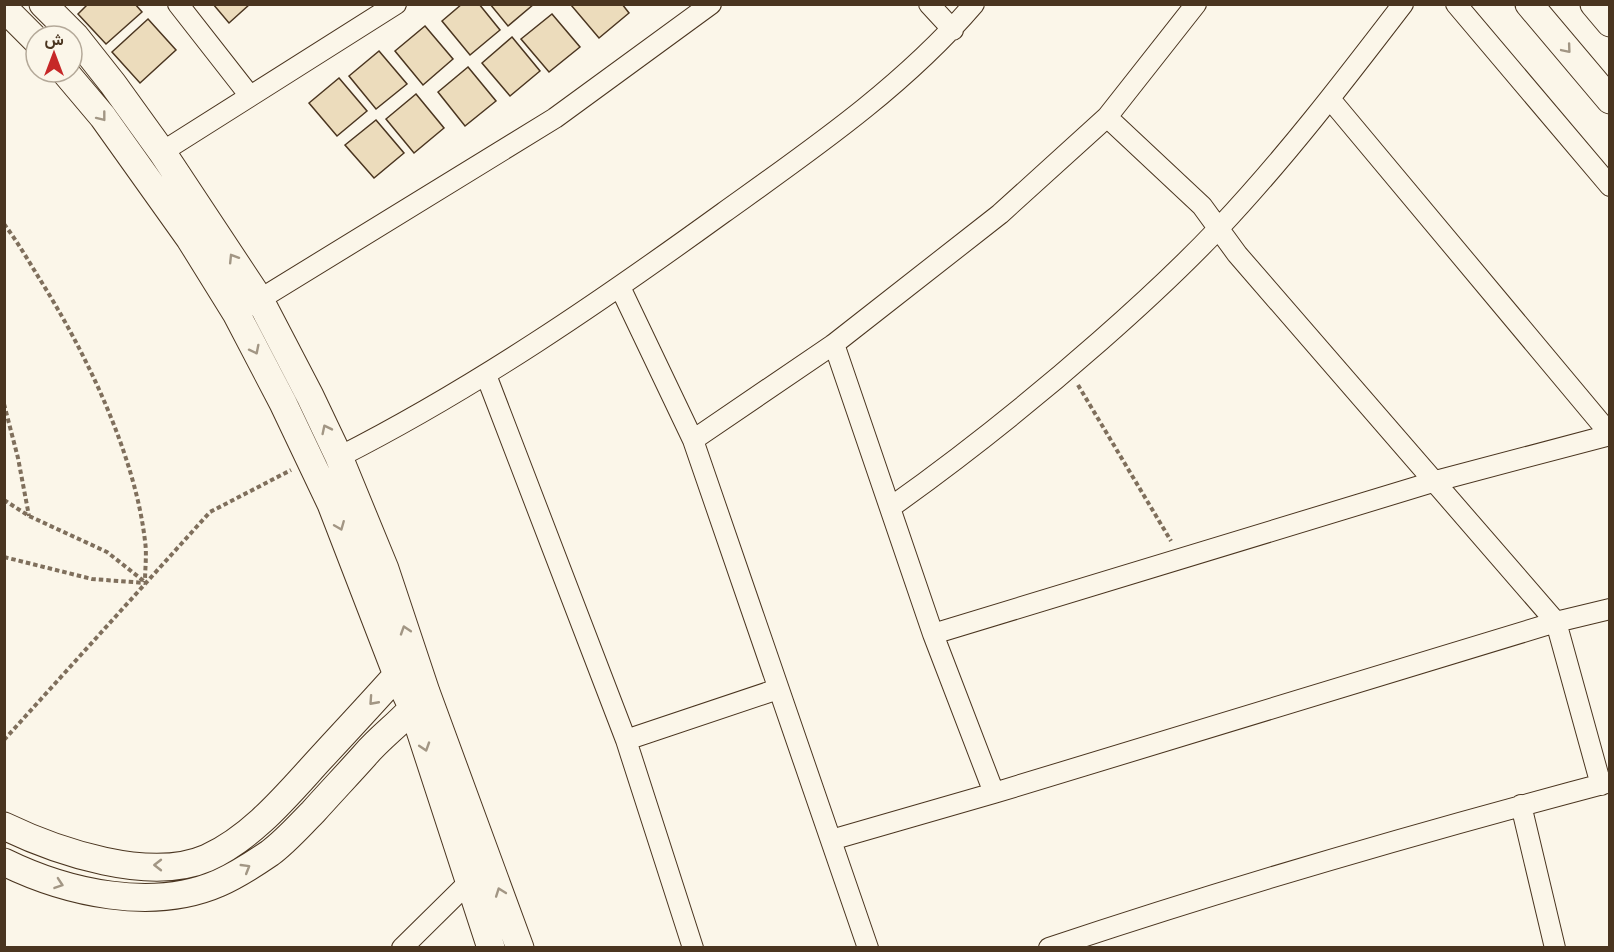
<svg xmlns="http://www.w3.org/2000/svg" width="1614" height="952" viewBox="0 0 1614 952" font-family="Spectral,Vazirmatn,serif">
<rect width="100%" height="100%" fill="#fbf6e9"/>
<path fill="#ecdcbc" stroke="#4a3520" stroke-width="1.5" d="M 88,4 L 135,4 L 142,12 L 106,44 L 78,14 Z
M 213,4 L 250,4 L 229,23 Z
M 462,4 L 479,4 L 500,30 L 470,55 L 442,21 Z
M 490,4 L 534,4 L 508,26 Z
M 622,4 L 629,13 L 599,38 L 571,5 Z
M 552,14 L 580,47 L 549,72 L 521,39 Z
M 148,19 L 176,50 L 140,83 L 112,52 Z
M 425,26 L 453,59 L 423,85 L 395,51 Z
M 512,37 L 540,71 L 510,96 L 482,63 Z
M 379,51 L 407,84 L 376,109 L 349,76 Z
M 468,67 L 496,101 L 465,126 L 438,92 Z
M 339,78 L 367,111 L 337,136 L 309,103 Z
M 416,94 L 444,128 L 414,153 L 386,119 Z
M 376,120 L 404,153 L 374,178 L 345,145 Z"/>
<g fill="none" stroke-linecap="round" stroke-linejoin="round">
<defs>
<path id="street" d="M 178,4 L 250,96
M 929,4 L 953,30
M 1456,4 L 1610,186
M 1330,99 L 1610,434
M 1107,117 L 1202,206 L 1237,254 L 1556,622 L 1601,785
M 162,152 L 396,4
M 620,287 L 693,440 L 868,948
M 249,306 L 555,118 L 711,4
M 834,344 L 933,634 L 994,793
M 486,375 L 626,740 L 693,948
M 693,440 L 834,344 L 1000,214 L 1107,117 L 1196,4
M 339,457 C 475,388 600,302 723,213 C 811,150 903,87 974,4
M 891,507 C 964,455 1033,400 1100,341 C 1141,305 1181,268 1218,229 C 1285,158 1344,81 1403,4
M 933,634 L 1436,481 L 1610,435
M 626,740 L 778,689
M 1521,805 L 1555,948
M 831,840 L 994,793 L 1556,622 L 1610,609
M 402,948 L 469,882
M 1049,948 C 1234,886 1421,832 1610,782"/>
<path id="secondary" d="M 43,4 L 75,36 L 113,84 L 162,152 L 260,300 L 310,396 L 339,457 L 385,569 L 426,692 L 520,948
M 1529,4 L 1610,100
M 1594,4 L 1610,23
M 4,8 L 36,40
M 65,72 L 103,117 L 190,239 L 236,313 L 283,403 L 331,504 L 397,675 L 413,709 L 491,948
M 4,826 C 58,852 150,883 207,858 C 253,837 287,795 320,759 C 346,731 372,703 397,675 L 409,665
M 4,862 C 67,893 153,912 219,883 C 237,875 254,864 270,853 C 286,841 299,826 313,812 C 330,793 348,774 365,755 C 383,734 406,719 422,697"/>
</defs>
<use href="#street" stroke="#4a3520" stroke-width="22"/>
<use href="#secondary" stroke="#4a3520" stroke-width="29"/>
<path stroke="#7f6f5c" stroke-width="4" stroke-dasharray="4.5 3" stroke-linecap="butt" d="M 4,224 C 17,241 28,260 39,278 C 85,351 135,454 145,541 C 147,554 145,568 145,582
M 1078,385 L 1171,541
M 4,404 L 18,458 L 29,516
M 4,500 L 29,516 L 107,552 L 145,582
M 4,557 L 92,579 L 145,583
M 4,740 L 210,512 L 291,470"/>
<use href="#street" stroke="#fbf6e9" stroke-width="20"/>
<use href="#secondary" stroke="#fbf6e9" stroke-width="27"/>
</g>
<defs><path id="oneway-chevron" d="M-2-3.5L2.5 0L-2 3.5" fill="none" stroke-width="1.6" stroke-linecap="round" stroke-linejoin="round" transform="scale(1.5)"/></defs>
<g stroke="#a29684">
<use href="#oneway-chevron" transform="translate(1567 49) rotate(50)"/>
<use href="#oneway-chevron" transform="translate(102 117) rotate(52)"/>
<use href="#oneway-chevron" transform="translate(233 258) rotate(-122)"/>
<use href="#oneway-chevron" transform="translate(255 350) rotate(63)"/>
<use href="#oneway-chevron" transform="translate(326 429) rotate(-116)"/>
<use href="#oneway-chevron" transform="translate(340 526) rotate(68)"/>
<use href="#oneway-chevron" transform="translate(405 630) rotate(-108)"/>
<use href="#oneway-chevron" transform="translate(373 701) rotate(132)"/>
<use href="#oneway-chevron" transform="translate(425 747) rotate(72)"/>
<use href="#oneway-chevron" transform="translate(158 865) rotate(180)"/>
<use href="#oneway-chevron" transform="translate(246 868) rotate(-31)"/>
<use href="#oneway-chevron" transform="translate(59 884) rotate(19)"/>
<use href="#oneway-chevron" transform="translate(500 892) rotate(-110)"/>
</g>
<rect width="1614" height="952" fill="none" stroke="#4a3520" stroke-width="12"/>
<g transform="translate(54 54)"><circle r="28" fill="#fbf6e9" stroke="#b4a999" stroke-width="1.5"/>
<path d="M0-4.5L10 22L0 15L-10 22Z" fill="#c62828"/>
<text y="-9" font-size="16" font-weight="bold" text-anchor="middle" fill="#4a3520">ش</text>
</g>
</svg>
